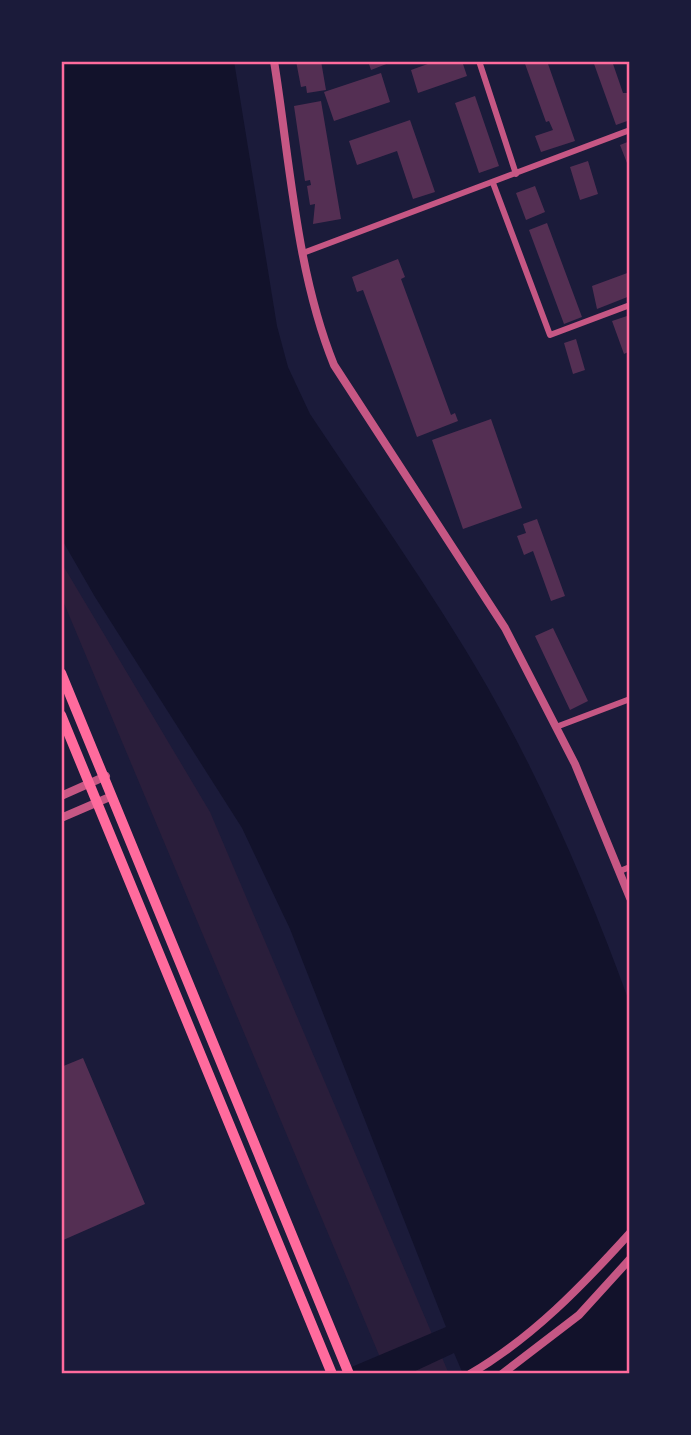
<svg xmlns="http://www.w3.org/2000/svg" width="691" height="1435" viewBox="0 0 691 1435" font-family="Ubuntu,sans-serif">
<rect width="100%" height="100%" fill="#1b1b3a"/>
<path fill="#2a1e3b" d="M 61,562 L 210,812 L 449,1374 L 387,1374 L 61,596 Z"/>
<path fill="#12122b" d="M 61,61 L 234,61 L 277,326 L 288,367 L 310,414 C 362,492 416,569 465,649 C 533,760 586,882 630,1004 L 630,1374 L 463,1374 L 454,1353 L 409,1374 L 335,1374 L 446,1327 L 290,929 L 242,828 L 95,597 L 61,538 Z"/>
<path fill="#542f53" d="M 296,61 L 321,61 L 326,90 L 307,93 L 306,86 L 301,87 Z
M 368,61 L 394,61 L 371,70 Z
M 436,61 L 462,61 L 467,76 L 418,93 L 411,70 Z
M 524,61 L 547,61 L 575,141 L 541,152 L 535,136 L 553,130 L 549,121 L 546,122 Z
M 593,61 L 612,61 L 623,93 L 630,93 L 630,120 L 616,125 Z
M 381,73 L 390,102 L 334,121 L 324,92 Z
M 475,96 L 499,166 L 479,173 L 455,103 Z
M 321,101 L 341,219 L 313,224 L 315,204 L 310,205 L 307,186 L 311,185 L 310,180 L 305,181 L 294,106 Z
M 410,120 L 435,192 L 413,199 L 397,151 L 357,165 L 349,141 Z
M 630,141 L 630,162 L 627,163 L 620,145 Z
M 588,161 L 598,194 L 580,200 L 570,167 Z
M 535,186 L 545,212 L 526,220 L 516,193 Z
M 547,223 L 582,317 L 564,324 L 529,230 Z
M 398,259 L 405,277 L 401,279 L 451,415 L 455,413 L 458,421 L 417,437 L 363,290 L 357,292 L 352,277 Z
M 630,272 L 630,296 L 597,309 L 592,286 Z
M 630,315 L 630,351 L 624,354 L 612,321 Z
M 576,339 L 585,370 L 573,374 L 564,343 Z
M 491,419 L 522,508 L 463,529 L 432,440 Z
M 537,519 L 565,596 L 551,601 L 533,551 L 524,555 L 517,536 L 526,533 L 523,524 Z
M 553,628 L 588,701 L 570,710 L 535,636 Z
M 83,1058 L 145,1204 L 61,1241 L 61,1067 Z"/>
<g fill="none" stroke-linecap="round" stroke-linejoin="round">
<path stroke="#c65784" stroke-width="6" d="M 479,61 L 516,174
M 493,183 L 550,335 L 630,305
M 303,253 L 630,130
M 556,727 L 630,699
M 620,871 L 630,867"/>
<path stroke="#c65784" stroke-width="8" d="M 274,61 C 290,161 296,271 334,365 L 505,628 L 575,764 L 630,898
M 61,796 L 106,776
M 61,818 L 112,796
M 470,1374 C 532,1338 582,1286 630,1233
M 502,1374 L 579,1315 L 630,1259"/>
<path stroke="#ff6b9d" stroke-width="10" d="M 61,673 L 349,1374
M 61,715 L 332,1374"/>
</g>
<rect width="691" height="1435" fill="none" stroke="#1b1b3a" stroke-width="126"/>
<rect x="63" y="63" width="565" height="1309" fill="none" stroke="#ff6b9d" stroke-width="2.5"/>
</svg>
